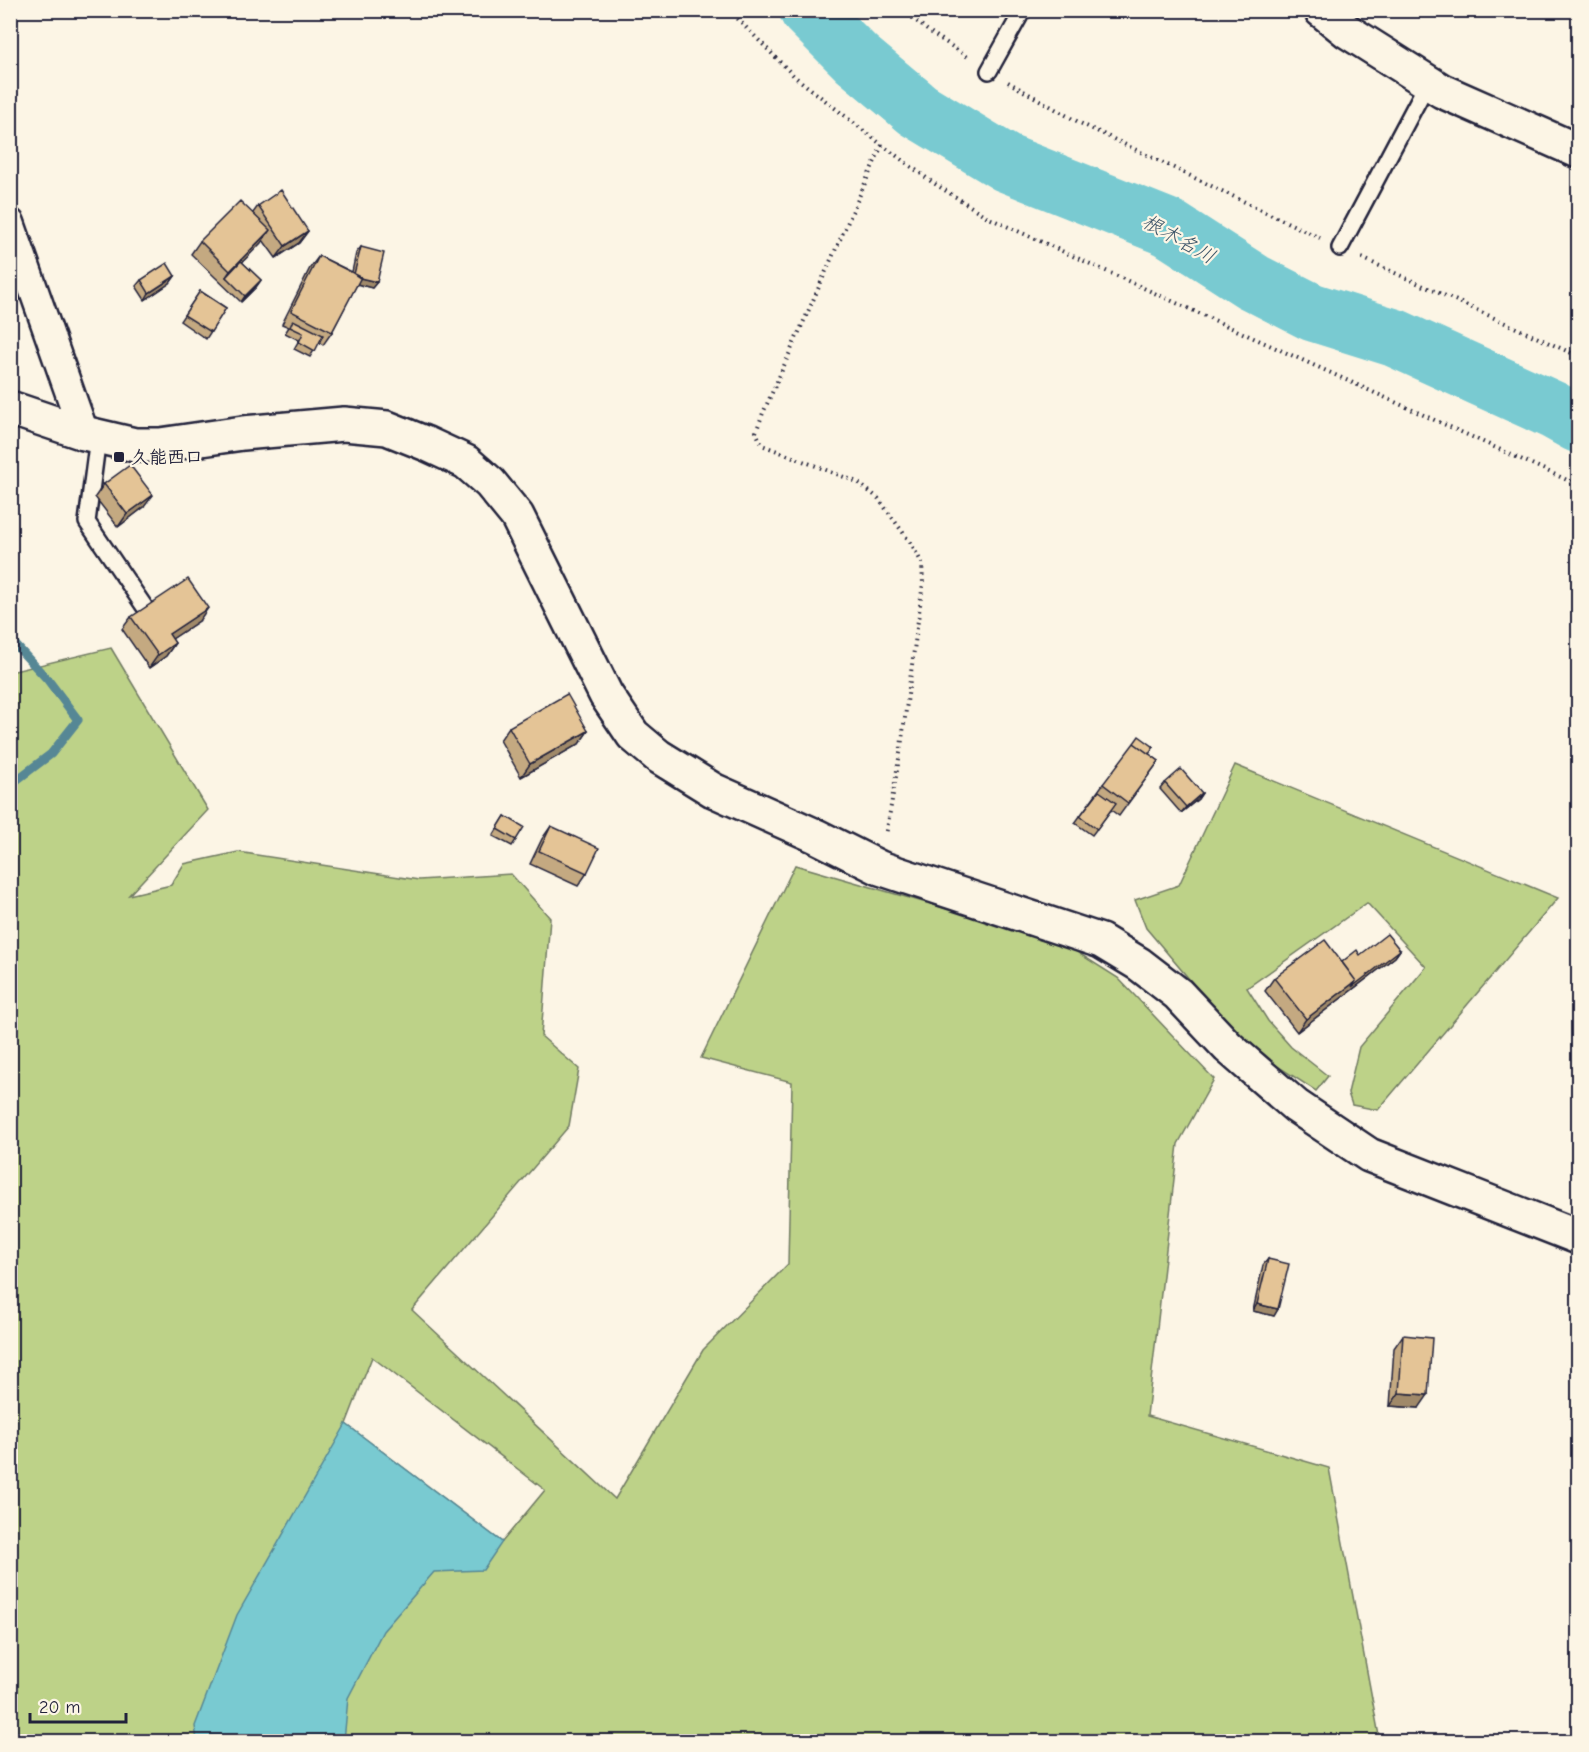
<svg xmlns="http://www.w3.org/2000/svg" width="1589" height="1752" viewBox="0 0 1589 1752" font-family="'Comic Neue','Klee One',sans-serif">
<rect width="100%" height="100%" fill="#fcf5e5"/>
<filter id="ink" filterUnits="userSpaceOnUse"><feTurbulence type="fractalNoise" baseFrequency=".0167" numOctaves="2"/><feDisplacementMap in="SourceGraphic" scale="12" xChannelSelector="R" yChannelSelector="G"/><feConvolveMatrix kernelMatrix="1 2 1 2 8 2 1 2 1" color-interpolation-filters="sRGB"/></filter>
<g filter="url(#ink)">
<path fill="#bdd288" stroke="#707a62" stroke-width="1.5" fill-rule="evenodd" d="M 111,648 L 208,810 L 129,895 L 171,885 L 184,864 L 238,852 L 419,880 L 511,874 L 550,918 L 541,1036 L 579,1069 L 569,1126 L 412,1310 L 615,1499 L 703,1350 L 788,1264 L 792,1082 L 701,1058 L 795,865 L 1061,942 L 1118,978 L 1214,1079 L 1178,1144 L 1147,1416 L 1329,1468 L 1380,1741 L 11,1741 L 10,672 ZM 372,1357 L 545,1490 L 502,1542 L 346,1424 Z
M 1235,765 L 1558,898 L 1378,1110 L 1352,1105 L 1348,1093 L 1359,1047 L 1426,967 L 1367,903 L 1247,988 L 1268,1021 L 1291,1047 L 1328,1076 L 1316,1091 L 1245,1045 L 1146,928 L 1135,900 L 1179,885 Z"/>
<path fill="#79cad1" stroke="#568795" stroke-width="1.5" d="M 346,1424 L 502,1542 L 483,1570 L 434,1572 L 383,1631 L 348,1698 L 344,1741 L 197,1741 L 195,1726 L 237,1615 Z"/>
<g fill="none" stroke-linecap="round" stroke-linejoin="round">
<path stroke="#568795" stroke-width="9" d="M 10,639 L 48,680 L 78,720 L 51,754 L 10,785"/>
<path stroke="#79cad1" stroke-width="58" d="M 808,10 L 857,59 L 918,110 L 1006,163 L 1169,228 L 1253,282 L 1312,312 L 1395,338 L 1553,410 L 1578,424"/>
<defs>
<path id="service" d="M 989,71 L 1023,10
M 1340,248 L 1428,82
M 98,437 L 87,522 L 144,606"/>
<path id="minor" d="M 10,223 L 84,433"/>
<path id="tertiary" d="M 1321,10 L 1347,31 L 1442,91 L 1578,151
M 10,408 L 84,433 L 135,445 L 160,445 L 243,433 L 344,424 L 387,428 L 427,444 L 466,462 L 490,483 L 517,516 L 606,695 L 633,735 L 658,756 L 713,790 L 816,836 L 880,868 L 1101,941 L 1139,964 L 1178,994 L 1228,1047 L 1296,1106 L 1369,1155 L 1578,1237"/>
</defs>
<use href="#service" stroke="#22223b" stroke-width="20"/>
<use href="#minor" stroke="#22223b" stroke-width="33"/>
<use href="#tertiary" stroke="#22223b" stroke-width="38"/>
<path stroke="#22223b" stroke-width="4" stroke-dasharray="1.5 4.5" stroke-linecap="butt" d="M 729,10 L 794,76 L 882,145 L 932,182 L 989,218 L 1578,485
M 903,10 L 927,30 L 971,59
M 1008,82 L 1080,123 L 1320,238
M 882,145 L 763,413 L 756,432 L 762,445 L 857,482 L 878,498 L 912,545 L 922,563 L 923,583 L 901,747 L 886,835
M 1362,258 L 1578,356"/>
<use href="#service" stroke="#fcf5e5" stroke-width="15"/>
<use href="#minor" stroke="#fcf5e5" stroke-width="28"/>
<use href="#tertiary" stroke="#fcf5e5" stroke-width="33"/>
</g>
<path fill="#c4a981" stroke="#22223b" stroke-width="1.5" d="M 258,206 L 308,231 L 299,243 L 276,258 L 263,240 L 242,262 L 261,280 L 256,287 L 241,302 L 191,254 L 200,241 L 253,213 Z
M 361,247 L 377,282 L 372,288 L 357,284 L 332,332 L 323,345 L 319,342 L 310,357 L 294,349 L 299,340 L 285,333 L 289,327 L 282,324 L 310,268 L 319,256 L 352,272 L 356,253 Z
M 175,276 L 170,283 L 145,300 L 136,286 L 141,280 Z
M 200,291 L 226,308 L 206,339 L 180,321 Z
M 104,484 L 144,507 L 118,527 L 95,497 Z
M 131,617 L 199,621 L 172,639 L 175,643 L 166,656 L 149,668 L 122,629 Z
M 509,727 L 588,731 L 579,744 L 521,777 L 500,740 Z
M 1149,754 L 1159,761 L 1119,816 L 1111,810 L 1092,835 L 1075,823 L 1103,784 Z
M 1165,783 L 1202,793 L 1198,799 L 1181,813 L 1160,789 Z
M 505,816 L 516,840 L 512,846 L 493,836 Z
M 551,826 L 587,873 L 578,886 L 530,864 L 542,839 Z
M 1400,950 L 1395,957 L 1297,1032 L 1265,991 L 1274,978 L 1342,962 Z
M 1268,1259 L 1278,1309 L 1274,1316 L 1253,1311 L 1263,1265 Z
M 1403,1335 L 1419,1408 L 1390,1406 L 1394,1348 Z"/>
<path fill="#a08969" stroke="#22223b" stroke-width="1.5" d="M 270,230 L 261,243 L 227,278 L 226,277 L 230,271 Z
M 308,231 L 299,243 L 276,258 L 285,246 Z
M 175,276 L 170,283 L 145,300 L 149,293 Z
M 354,276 L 377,282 L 372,288 L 349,282 Z
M 261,280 L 256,287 L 241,302 L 245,296 Z
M 153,495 L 144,507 L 118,527 L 127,514 Z
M 208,608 L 199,621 L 160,647 L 169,634 Z
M 175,643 L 166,656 L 149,668 L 158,655 Z
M 588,731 L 579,744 L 521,777 L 530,764 Z
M 1202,793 L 1198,799 L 1181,813 L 1186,807 Z
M 1400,950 L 1395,957 L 1297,1032 L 1306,1019 L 1356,981 Z
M 1257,1304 L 1278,1309 L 1274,1316 L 1253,1311 Z
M 1399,1393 L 1428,1395 L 1419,1408 L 1390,1406 Z"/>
<path fill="#e4c496" stroke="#22223b" stroke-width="1.5" d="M 281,190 L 308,231 L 285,246 L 258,206 Z
M 240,201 L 270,230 L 230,271 L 200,241 Z
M 361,247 L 384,253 L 377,282 L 360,278 L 354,274 Z
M 319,256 L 361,277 L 332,332 L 291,311 Z
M 241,261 L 261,280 L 245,296 L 226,277 Z
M 167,263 L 175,276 L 149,293 L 141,280 Z
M 200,291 L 226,308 L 211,332 L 184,315 Z
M 293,320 L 323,335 L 315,351 L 299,342 L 303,333 L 290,327 Z
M 130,465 L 153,495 L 127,514 L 104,484 Z
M 188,579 L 208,608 L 169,634 L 175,643 L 158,655 L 131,617 Z
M 567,694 L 588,731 L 530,764 L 509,727 Z
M 1139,736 L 1154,747 L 1149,754 L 1134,743 Z
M 1134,743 L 1159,761 L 1128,803 L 1103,784 Z
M 1181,769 L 1202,793 L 1186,807 L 1165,783 Z
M 1099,791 L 1116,803 L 1097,829 L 1080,816 Z
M 505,816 L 524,827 L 516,840 L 497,829 Z
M 551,826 L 599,848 L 587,873 L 539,851 Z
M 1387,934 L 1400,950 L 1352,987 L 1356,981 L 1342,962 L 1357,950 L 1360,955 Z
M 1325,940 L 1356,981 L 1306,1019 L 1274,978 Z
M 1268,1259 L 1289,1264 L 1278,1309 L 1257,1304 Z
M 1403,1335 L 1432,1338 L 1428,1395 L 1399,1393 Z"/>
</g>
<rect fill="#22223b" stroke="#fcf5e5" stroke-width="2" x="113" y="451" width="12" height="12" rx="3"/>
<g text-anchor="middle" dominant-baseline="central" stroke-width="4.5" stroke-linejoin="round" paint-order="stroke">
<g font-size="18" font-weight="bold" fill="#22223b" stroke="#fcf5e5" text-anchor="start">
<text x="131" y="457">久能西口</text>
</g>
<g font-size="20" font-style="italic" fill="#3c5468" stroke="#fcf5e5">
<text transform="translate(1179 239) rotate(29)">根木名川</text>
</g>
</g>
<rect width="1589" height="1752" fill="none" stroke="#fcf5e5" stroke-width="36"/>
<rect x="18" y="18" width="1553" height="1716" fill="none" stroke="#22223b" stroke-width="2" filter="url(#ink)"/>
<path d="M30 1713v9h96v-9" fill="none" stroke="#22223b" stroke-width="3"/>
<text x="39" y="1713" font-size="18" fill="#22223b" stroke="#fcf5e5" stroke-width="4.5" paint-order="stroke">20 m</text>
</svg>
